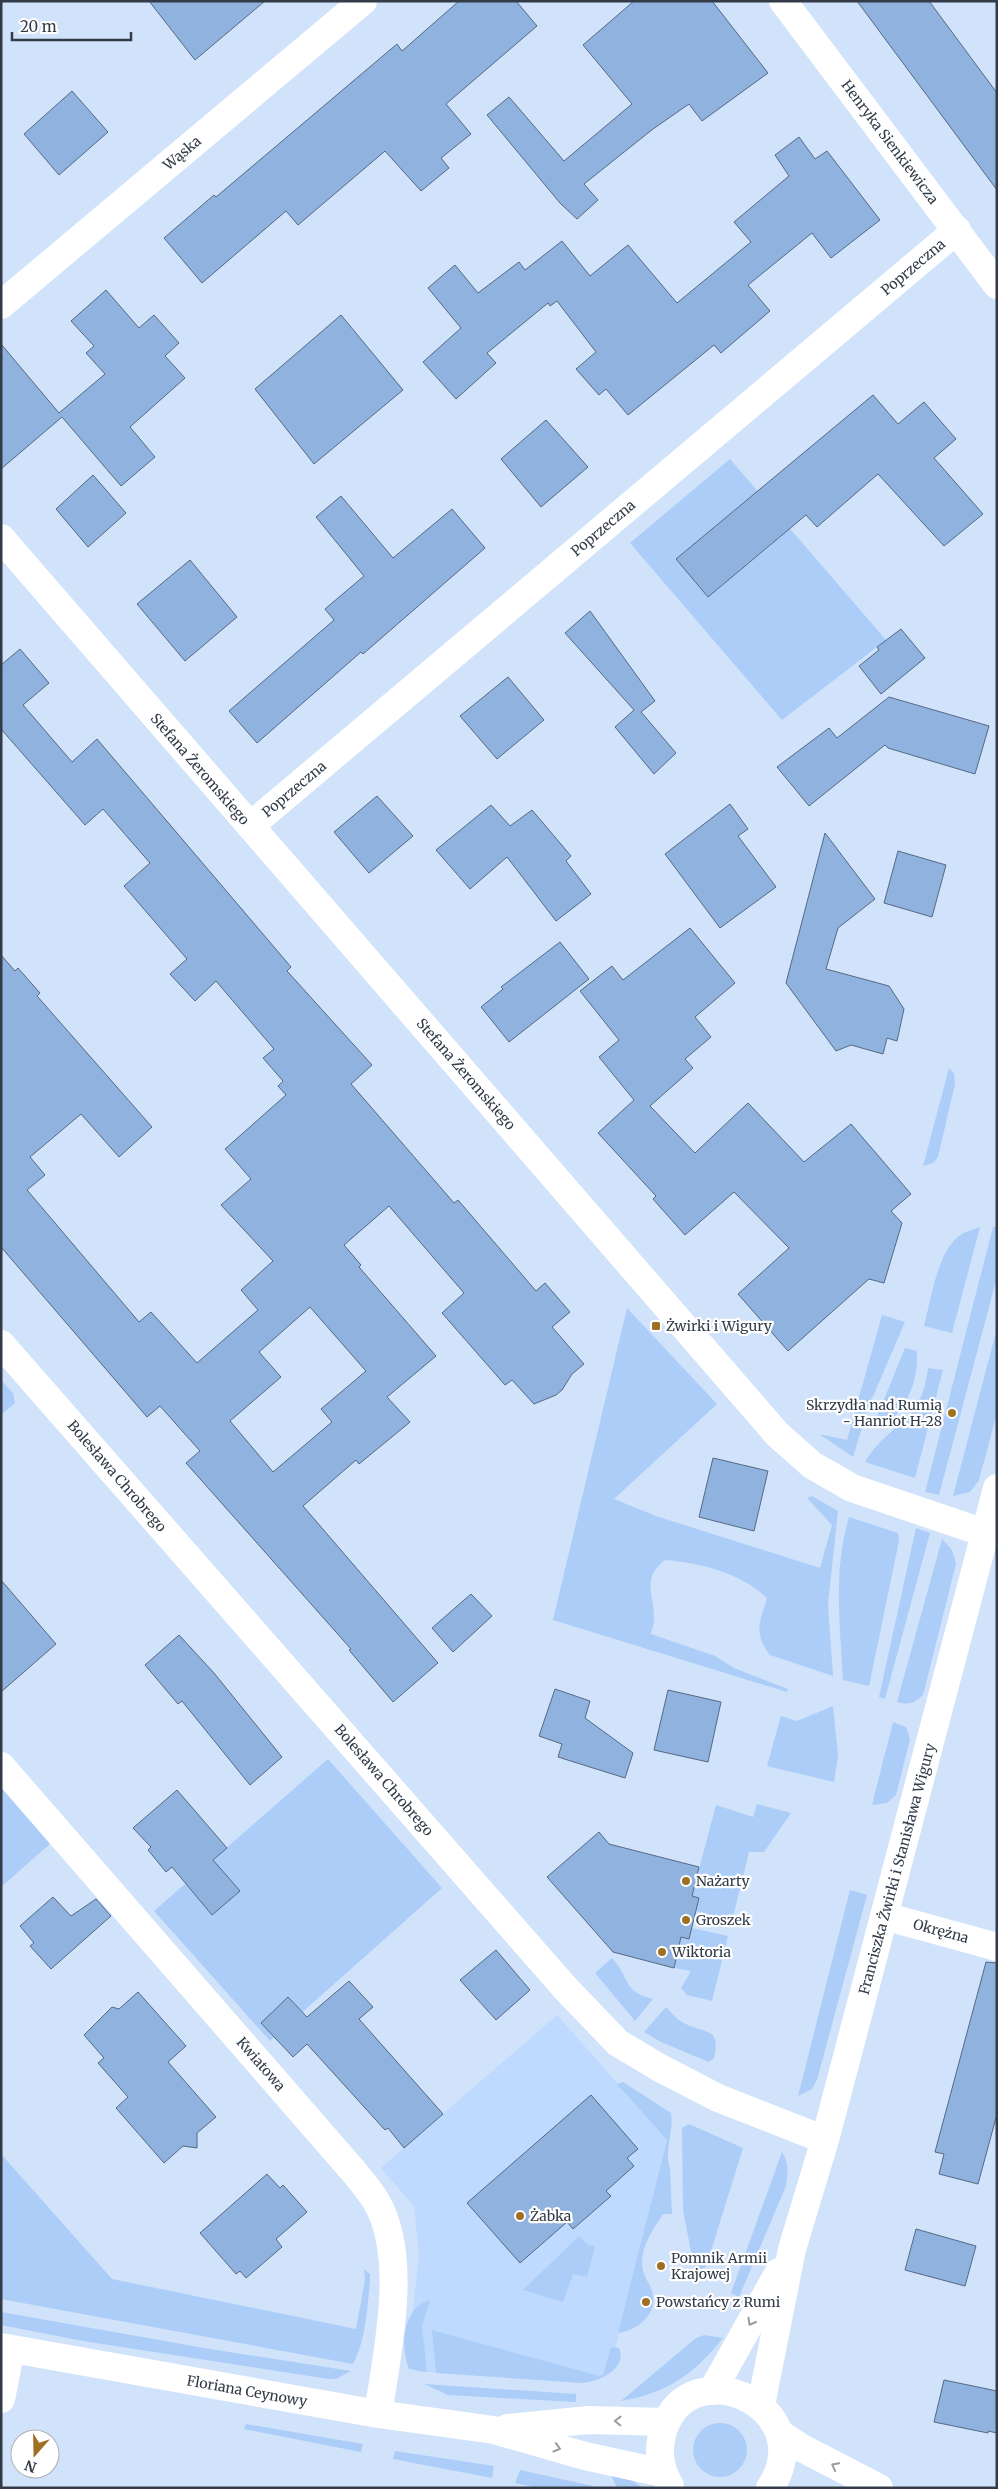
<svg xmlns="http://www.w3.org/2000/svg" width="998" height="2489" viewBox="0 0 998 2489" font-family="Merriweather,serif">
<rect width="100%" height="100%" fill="#d0e3fb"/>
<path fill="#bedaff" d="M 557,2015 L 667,2139 L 610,2369 L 606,2376 L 583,2383 L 416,2371 L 408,2360 L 419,2254 L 414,2206 L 381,2168 Z"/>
<path fill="#accdf8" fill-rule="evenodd" d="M 730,459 L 886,640 L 782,720 L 630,543 ZM 739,506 L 771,545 L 708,597 L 676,559 Z
M 949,1068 L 954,1074 L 955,1084 L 938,1157 L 933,1163 L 923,1166 Z
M 980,1227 L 952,1333 L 924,1326 C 931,1300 937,1253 959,1236 C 966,1231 972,1230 980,1227 Z
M 993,1227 L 997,1227 L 997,1277 L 939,1495 L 925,1492 Z
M 627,1308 L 717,1404 L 614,1499 L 656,1516 L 820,1568 L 832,1525 L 807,1498 L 812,1496 L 838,1511 L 828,1604 L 833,1676 L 770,1655 C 753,1633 760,1622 767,1598 C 742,1573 700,1563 665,1560 C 641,1579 654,1593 654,1619 C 654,1624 652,1629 651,1634 L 715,1656 L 734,1668 L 788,1689 L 787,1692 L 553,1620 Z
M 882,1315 L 905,1322 L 868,1408 L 853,1457 L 819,1434 L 847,1440 Z
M 997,1328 L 997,1413 L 979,1480 L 970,1492 L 953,1496 Z
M 905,1348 L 917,1351 C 918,1382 909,1403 887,1425 L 876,1419 Z
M 928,1368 L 943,1370 L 915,1478 L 865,1462 C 888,1423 922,1424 928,1368 Z
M 1,1380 L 13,1393 L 15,1403 L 1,1415 Z
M 849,1517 L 898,1533 L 899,1541 L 869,1686 L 843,1680 C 840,1626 833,1570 849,1517 Z
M 916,1528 L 930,1533 L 885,1699 L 879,1697 Z
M 942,1539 L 952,1550 L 956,1564 L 923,1695 C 913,1704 909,1705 897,1702 Z
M 833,1706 L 838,1756 L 834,1782 L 767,1766 L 781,1716 L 797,1721 Z
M 893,1722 L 906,1727 L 910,1739 L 896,1795 L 887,1803 L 872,1805 Z
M 328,1759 L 442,1888 L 270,2041 L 154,1911 Z
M 1,1786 L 51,1843 L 1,1887 Z
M 757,1804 L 791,1813 L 764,1852 L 749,1852 L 733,1917 L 726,1919 L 696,1911 L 699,1898 L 692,1896 L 716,1805 L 753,1817 Z
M 850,1890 L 867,1895 L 817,2080 L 812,2089 L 798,2096 Z
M 692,1928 L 728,1936 L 712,2001 L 687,1995 L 681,1988 L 691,1971 L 674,1968 L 681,1937 L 689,1939 Z
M 612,1958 C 630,1977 622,1992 653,1999 L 635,2021 L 595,1973 Z
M 666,2007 C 671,2012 677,2020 684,2023 C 706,2035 721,2026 714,2058 L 709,2062 L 661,2042 L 644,2032 Z
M 623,2082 L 671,2113 C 674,2129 664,2154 670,2167 L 672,2214 L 663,2214 C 654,2228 642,2245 642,2263 C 642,2274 647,2279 651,2288 C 660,2312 640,2330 618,2333 L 667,2140 L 617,2084 Z
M 689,2124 L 743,2148 L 706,2267 L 695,2272 L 683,2210 L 682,2128 Z
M 782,2152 C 789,2163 788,2173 786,2186 L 739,2297 L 731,2293 Z
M 1,2154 L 112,2279 L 356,2329 L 365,2280 L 364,2269 L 370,2274 L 370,2282 C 367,2309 366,2339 353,2364 L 1,2299 Z
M 579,2236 L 588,2245 L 595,2246 L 587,2277 L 573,2274 L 563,2302 L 523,2290 Z
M 430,2300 L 422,2326 L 427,2372 L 409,2369 C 400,2346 402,2308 430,2300 Z
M 1,2312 L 210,2349 L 351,2371 L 336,2379 L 329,2379 L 83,2341 L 1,2325 Z
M 432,2330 L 599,2376 L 603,2375 L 611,2347 L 619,2348 C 628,2369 599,2381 583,2383 L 436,2373 Z
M 704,2335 L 723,2338 C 694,2374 668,2393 621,2401 L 696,2338 Z
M 424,2384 L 576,2394 L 576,2402 L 448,2395 Z
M693 2450a27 27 0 1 1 54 0a27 27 0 1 1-54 0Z
M 246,2424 L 363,2444 L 361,2452 L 244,2429 Z
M 395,2451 L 494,2466 L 492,2478 L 393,2459 Z
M 520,2470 L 593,2486 L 593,2488 L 538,2488 L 515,2483 Z
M 611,2475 L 630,2479 L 643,2488 L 617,2488 Z"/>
<path fill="#90b2de" stroke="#556984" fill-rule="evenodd" d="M 149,1 L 265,1 L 195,60 Z
M 459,1 L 516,1 L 537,26 L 446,104 L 471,134 L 441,158 L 449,168 L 421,191 L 385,151 L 298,225 L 286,211 L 202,283 L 164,238 L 214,195 L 216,197 L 397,44 L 402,51 Z
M 634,1 L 712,1 L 768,73 L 702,121 L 689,104 L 653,129 L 584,184 L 598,200 L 577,219 L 560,203 L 487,115 L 509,97 L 564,161 L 632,104 L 583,45 Z
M 857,1 L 929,1 L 997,93 L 997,190 Z
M 72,91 L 108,132 L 59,175 L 24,134 Z
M 799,137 L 815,159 L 827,151 L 880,220 L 831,258 L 812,233 L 748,285 L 770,311 L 721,353 L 714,345 L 628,415 L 606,389 L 599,395 L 576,369 L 596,352 L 557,301 L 550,306 L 548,303 L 487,353 L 496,363 L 456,399 L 423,362 L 461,328 L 428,288 L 455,265 L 478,293 L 519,262 L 525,270 L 562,241 L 590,276 L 628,245 L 677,303 L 751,242 L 734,222 L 789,176 L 775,155 Z
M 106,290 L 139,328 L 154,315 L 179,343 L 165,356 L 185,378 L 130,427 L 155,457 L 121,486 L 62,417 L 1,469 L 1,344 L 59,413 L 105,374 L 86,353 L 94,346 L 71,321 Z
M 341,315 L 403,390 L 314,464 L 255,389 Z
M 873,395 L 898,424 L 924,402 L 956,439 L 934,458 L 983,514 L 944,546 L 878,474 L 817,527 L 806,515 L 708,597 L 676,559 Z
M 546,420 L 588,467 L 541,507 L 501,459 Z
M 93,475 L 126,513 L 88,547 L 56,509 Z
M 341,496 L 393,558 L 452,509 L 485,548 L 363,654 L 361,652 L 257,743 L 229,711 L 334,620 L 325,609 L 364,576 L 316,517 Z
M 190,560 L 237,617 L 185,661 L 137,604 Z
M 590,611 L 655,701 L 641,712 L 676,753 L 654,774 L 615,727 L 634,710 L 565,633 Z
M 901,629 L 925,658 L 881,694 L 859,666 L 879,650 L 877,647 Z
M 20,649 L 49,683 L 23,705 L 72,762 L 97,739 L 291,967 L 287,971 L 372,1065 L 351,1084 L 454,1203 L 458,1200 L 536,1291 L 545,1283 L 570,1312 L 552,1327 L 584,1364 L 572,1374 L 562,1390 L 556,1395 L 534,1404 L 512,1380 L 505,1385 L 442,1313 L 464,1293 L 389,1206 L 344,1245 L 361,1265 L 359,1267 L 436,1356 L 387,1397 L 410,1422 L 359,1464 L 356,1460 L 303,1506 L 438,1663 L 393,1702 L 349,1650 L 351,1649 L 186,1463 L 200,1451 L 160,1406 L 147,1417 L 1,1247 L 1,955 L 15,971 L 18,968 L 40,993 L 37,996 L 152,1127 L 119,1157 L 81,1114 L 30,1157 L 45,1175 L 27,1190 L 139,1322 L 151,1312 L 197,1363 L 258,1310 L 241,1290 L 273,1261 L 221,1205 L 251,1179 L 225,1149 L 286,1095 L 278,1086 L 283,1081 L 263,1058 L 274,1049 L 216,981 L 195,1001 L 170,974 L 187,959 L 124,886 L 150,863 L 103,809 L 85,825 L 1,729 L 1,665 ZM 310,1307 L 366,1371 L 321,1409 L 332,1422 L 273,1472 L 230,1421 L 281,1377 L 259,1352 Z
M 508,677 L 544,720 L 497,759 L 460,716 Z
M 889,697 L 989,726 L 975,774 L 888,748 L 885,745 L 809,806 L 777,767 L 829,728 L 837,738 Z
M 377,796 L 413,836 L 369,873 L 334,832 Z
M 730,804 L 748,829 L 738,836 L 776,887 L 720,928 L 665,854 Z
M 491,805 L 510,826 L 532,810 L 571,856 L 566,861 L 591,894 L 556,921 L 507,857 L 470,889 L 436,850 Z
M 825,833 L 875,899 L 838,928 L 826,969 L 889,986 L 904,1009 L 897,1041 L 887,1038 L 883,1054 L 851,1045 L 836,1051 L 786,983 Z
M 898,851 L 946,865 L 932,917 L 884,903 Z
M 690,928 L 735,983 L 695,1017 L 711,1037 L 685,1059 L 693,1068 L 650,1106 L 695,1153 L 748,1103 L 804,1162 L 851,1124 L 911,1194 L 891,1211 L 902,1223 L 884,1283 L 869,1279 L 788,1351 L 738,1294 L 789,1248 L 734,1192 L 685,1235 L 653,1199 L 656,1196 L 598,1133 L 634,1100 L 599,1057 L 619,1040 L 580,991 L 612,966 L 623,980 Z
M 560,942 L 589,979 L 509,1042 L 481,1007 L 503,989 L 501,987 Z
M 713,1458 L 768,1471 L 754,1531 L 699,1517 Z
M 1,1580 L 56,1644 L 1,1692 Z
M 471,1594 L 492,1616 L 453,1652 L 432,1628 Z
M 179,1635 L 214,1673 L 282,1757 L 250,1785 L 182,1701 L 178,1704 L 145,1665 Z
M 555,1689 L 590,1701 L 585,1718 L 633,1753 L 625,1778 L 558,1757 L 562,1744 L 539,1736 Z
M 668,1690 L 721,1702 L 708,1762 L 654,1750 Z
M 177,1790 L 227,1848 L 213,1860 L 240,1891 L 212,1915 L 172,1867 L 166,1872 L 148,1850 L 151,1847 L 133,1828 Z
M 599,1832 L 609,1844 L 699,1867 L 692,1896 L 699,1898 L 689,1939 L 681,1937 L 674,1968 L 613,1952 L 547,1877 Z
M 53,1897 L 71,1916 L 96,1899 L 111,1916 L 51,1969 L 30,1946 L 34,1943 L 20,1926 Z
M 496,1950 L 530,1990 L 496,2020 L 460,1980 Z
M 986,1962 L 997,1963 L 997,2114 L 978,2184 L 939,2174 L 944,2154 L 935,2152 Z
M 349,1981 L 373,2007 L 359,2019 L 443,2114 L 404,2148 L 388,2128 L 385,2130 L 307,2044 L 293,2057 L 261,2023 L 288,1997 L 307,2017 Z
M 138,1992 L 186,2046 L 168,2062 L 216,2117 L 197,2133 L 197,2148 L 183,2146 L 164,2163 L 116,2108 L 128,2097 L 98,2063 L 104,2058 L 84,2035 L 112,2007 L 119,2009 Z
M 591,2095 L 638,2149 L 627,2158 L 634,2166 L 606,2191 L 611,2196 L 573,2229 L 567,2222 L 520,2263 L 467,2203 Z
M 267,2174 L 280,2188 L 283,2185 L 307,2212 L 276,2239 L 282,2247 L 246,2278 L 240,2271 L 236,2274 L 200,2233 Z
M 916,2229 L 976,2246 L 965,2286 L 905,2270 Z
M 944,2380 L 997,2391 L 997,2433 L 988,2431 L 988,2433 L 934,2422 Z"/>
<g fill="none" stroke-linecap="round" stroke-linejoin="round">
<path stroke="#fff" stroke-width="28" d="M 783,1 L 997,285
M 1,305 L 363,1
M 1,538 L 777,1434 L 812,1465 L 852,1488 L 985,1533
M 250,826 L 957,230
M 1,1344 L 567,1990 L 618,2043 L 660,2068 L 718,2098 L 825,2140
M 1,1766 L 355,2173 C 362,2182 370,2191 376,2201 C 409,2256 387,2354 378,2414
M 884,1916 L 997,1947
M 1,2347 L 378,2414 L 494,2430 L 585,2456 L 663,2473
M 712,2391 L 779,2272
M 1,2399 L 11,2349
M 761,2405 L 792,2249 L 825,2140 L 997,1488
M 508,2428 L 588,2420 L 666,2422
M 779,2433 L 800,2447 L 879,2488
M 670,2486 C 659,2467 657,2449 664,2428 C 693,2348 822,2409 770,2488"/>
</g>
<defs><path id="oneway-chevron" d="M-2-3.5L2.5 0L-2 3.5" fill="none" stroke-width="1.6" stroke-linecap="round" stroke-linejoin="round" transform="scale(1.25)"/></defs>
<g stroke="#989da3">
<use href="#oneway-chevron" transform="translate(751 2322) rotate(120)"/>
<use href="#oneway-chevron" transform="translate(618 2421) rotate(-179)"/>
<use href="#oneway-chevron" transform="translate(557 2448) rotate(16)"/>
<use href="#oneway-chevron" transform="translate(835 2466) rotate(-152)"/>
</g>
<g fill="#9f6f22" stroke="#fff" stroke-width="2">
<rect x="651" y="1321" width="10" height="10" rx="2.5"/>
<circle cx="952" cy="1413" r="5"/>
<circle cx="686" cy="1881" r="5"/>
<circle cx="686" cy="1920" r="5"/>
<circle cx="662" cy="1952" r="5"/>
<circle cx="520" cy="2216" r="5"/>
<circle cx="661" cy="2266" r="5"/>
<circle cx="646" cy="2302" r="5"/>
</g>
<g text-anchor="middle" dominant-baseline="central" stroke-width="4.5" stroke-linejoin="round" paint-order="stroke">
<g font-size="14" fill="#323b47" stroke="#fff">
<text transform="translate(890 142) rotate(53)">Henryka Sienkiewicza</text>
<text transform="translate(182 153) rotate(-40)">Wąska</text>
<text transform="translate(913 267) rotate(-40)">Poprzeczna</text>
<text transform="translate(603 528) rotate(-40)">Poprzeczna</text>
<text transform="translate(200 769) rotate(49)">Stefana Żeromskiego</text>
<text transform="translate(294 789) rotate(-40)">Poprzeczna</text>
<text transform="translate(466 1074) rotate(49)">Stefana Żeromskiego</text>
<text transform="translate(117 1476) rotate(49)">Bolesława Chrobrego</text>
<text transform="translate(384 1780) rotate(49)">Bolesława Chrobrego</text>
<text transform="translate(897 1869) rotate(-75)">Franciszka Żwirki i Stanisława Wigury</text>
<text transform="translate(941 1931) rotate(15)">Okrężna</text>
<text transform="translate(261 2064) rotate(49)">Kwiatowa</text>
<text transform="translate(247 2391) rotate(10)">Floriana Ceynowy</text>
</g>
<g font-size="14" fill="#323b47" stroke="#fff" text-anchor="start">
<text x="666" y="1326">Żwirki i Wigury</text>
<text x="942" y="1405" text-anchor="end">Skrzydła nad Rumią<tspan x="942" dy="16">- Hanriot H-28</tspan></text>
<text x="696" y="1881">Nażarty</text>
<text x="696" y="1920">Groszek</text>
<text x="672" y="1952">Wiktoria</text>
<text x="530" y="2216">Żabka</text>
<text x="671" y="2258">Pomnik Armii<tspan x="671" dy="16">Krajowej</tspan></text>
<text x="656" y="2302">Powstańcy z Rumi</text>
</g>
</g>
<rect width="998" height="2489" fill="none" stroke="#323b47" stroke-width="5"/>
<g transform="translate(35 2454) rotate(200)"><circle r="24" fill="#ffffff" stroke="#adb1b5"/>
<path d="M0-4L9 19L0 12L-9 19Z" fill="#9f6f22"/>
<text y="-8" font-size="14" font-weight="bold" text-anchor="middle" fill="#323b47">N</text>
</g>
<path d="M12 32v8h119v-8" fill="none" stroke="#323b47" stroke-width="2.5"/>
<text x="20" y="32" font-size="15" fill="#323b47" stroke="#ffffff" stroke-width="4" paint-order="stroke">20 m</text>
</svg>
